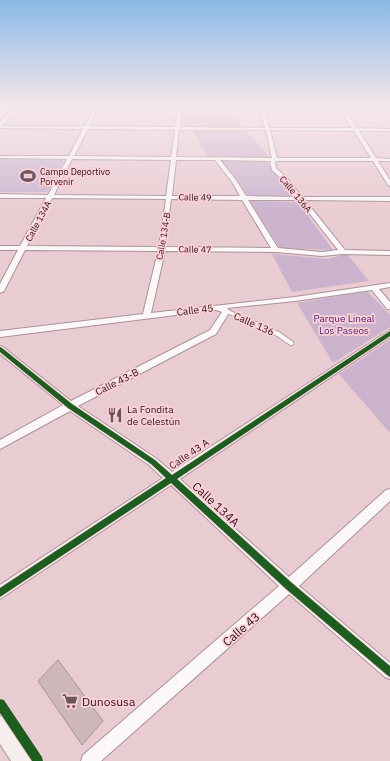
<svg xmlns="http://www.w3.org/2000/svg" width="390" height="761" viewBox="0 0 390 761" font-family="'IBM Plex Sans',sans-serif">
<rect width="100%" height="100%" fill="#e9ccd2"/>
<path fill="#cbb3ce" d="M 183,107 L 226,107 L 243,128 L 183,127 Z
M 192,130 L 245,130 L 270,158 L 208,157 Z
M 0,159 L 62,160 L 64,161 L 48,192 L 0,192 Z
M 221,161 L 266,161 L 293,197 L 247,195 L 238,181 Z
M 250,201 L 298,202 L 333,250 L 280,248 Z
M 272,254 L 327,259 L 347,254 L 369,281 L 292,292 Z
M 367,291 L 390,315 L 390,327 L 333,363 L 297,303 Z
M 390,340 L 390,433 L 339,374 Z"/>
<path fill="#ceb7b8" stroke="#aa9395" d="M 58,660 L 103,721 L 82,745 L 38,681 Z"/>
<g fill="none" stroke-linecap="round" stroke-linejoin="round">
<defs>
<path id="service-far1" d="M 226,311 L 258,325"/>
<path id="service" d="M 256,324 L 278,334 L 291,343"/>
<path id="minor" d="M 0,107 L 4,107 L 0,109 Z
M 13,107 L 17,107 L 2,126 L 85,126 L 95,107 L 99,107 L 89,126 L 175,127 L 178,107 L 182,107 L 180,127 L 265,128 L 260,107 L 264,107 L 269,128 L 352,128 L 339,107 L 343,107 L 357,128 L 390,129 L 390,131 L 359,131 L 376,158 L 390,159 L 390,161 L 378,161 L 390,180 L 390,186 L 388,185 L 373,161 L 276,161 L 275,162 L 276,168 L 288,179 L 302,197 L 390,197 L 390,201 L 305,200 L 345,250 L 390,251 L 390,255 L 343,254 L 322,256 L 276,252 L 165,251 L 151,313 L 295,297 L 390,283 L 390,287 L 379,289 L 390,302 L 390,309 L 387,309 L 372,290 L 295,301 L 227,308 L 230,311 L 216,334 L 78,406 L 157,459 L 172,472 L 390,330 L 390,337 L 180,479 L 289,577 L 386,490 L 390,489 L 390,501 L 299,586 L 390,663 L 390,679 L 385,677 L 289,594 L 101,761 L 81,761 L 83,755 L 279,586 L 171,485 L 0,599 L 0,585 L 163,478 L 149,465 L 70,411 L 0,449 L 0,440 L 63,405 L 0,354 L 0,346 L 3,347 L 71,401 L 210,330 L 222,312 L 216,310 L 0,337 L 0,331 L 143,314 L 158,251 L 25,250 L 4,291 L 0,293 L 0,284 L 18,250 L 0,250 L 0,246 L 20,246 L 46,198 L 0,198 L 0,194 L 48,195 L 67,159 L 0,158 L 0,156 L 69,156 L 83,129 L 0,128 L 0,122 ZM 88,129 L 175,130 L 171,157 L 74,156 ZM 179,130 L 266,130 L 272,158 L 176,157 ZM 270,130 L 354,131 L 371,158 L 277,158 ZM 72,159 L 171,160 L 166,196 L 54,195 ZM 176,160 L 215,160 L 232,182 L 240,196 L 172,196 ZM 220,160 L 271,161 L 270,162 L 272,170 L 284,181 L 296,197 L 246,196 L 236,180 ZM 52,198 L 166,199 L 159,247 L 27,246 ZM 171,199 L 242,200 L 271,248 L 165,247 ZM 248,200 L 299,200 L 338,250 L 322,252 L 278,248 Z"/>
<path id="secondary" d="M 0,716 C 13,721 29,748 35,761 L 11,761 L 0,744 Z"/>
</defs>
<use href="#service-far1" stroke="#a99398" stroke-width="5"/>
<use href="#service" stroke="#a99398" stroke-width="6"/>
<use href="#minor" stroke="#a99398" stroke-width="2"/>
<use href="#secondary" stroke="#a99398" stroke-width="2"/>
<use href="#service-far1" stroke="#fcf7f8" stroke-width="3.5"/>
<use href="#service" stroke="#fcf7f8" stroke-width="4.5"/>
<use href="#minor" fill="#fcf7f8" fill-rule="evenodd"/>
<use href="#secondary" fill="#f5eeec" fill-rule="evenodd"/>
<defs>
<path id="cycleway" d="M 390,331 L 390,336 L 177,479 L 292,583 L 390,666 L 390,677 L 387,675 L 286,589 L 171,483 L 0,597 L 0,588 L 166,478 L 151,464 L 68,408 L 0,352 L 0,347 L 2,348 L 72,404 L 155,460 L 172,475 Z
M 0,699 L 4,700 L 42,757 L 43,761 L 32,761 L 0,713 Z"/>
</defs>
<use href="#cycleway" stroke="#fdd0d8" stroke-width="2"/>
<use href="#cycleway" fill="#1b5e20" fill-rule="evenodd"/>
</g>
<linearGradient id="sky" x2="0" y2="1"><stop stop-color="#8bb9e8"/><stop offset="0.5" stop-color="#f5e8eb"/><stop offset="1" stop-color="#f5e8eb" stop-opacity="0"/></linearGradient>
<rect width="390" height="214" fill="url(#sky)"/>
<defs>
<symbol id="stadium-bare" viewBox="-9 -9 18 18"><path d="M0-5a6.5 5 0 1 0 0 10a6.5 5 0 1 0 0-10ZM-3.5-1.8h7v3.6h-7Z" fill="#6c555a" stroke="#fdd0d8" stroke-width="2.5" paint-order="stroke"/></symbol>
<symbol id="restaurant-bare" viewBox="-9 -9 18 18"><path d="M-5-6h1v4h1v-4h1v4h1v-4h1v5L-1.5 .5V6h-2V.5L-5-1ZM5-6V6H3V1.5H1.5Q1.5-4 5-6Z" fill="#6c555a" stroke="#fdd0d8" stroke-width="2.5" paint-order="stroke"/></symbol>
<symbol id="supermarket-bare" viewBox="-9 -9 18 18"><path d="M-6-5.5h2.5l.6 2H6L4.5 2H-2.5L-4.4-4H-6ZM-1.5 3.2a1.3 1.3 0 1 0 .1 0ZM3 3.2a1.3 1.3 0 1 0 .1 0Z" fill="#6c555a" stroke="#fdd0d8" stroke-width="2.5" paint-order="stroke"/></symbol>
</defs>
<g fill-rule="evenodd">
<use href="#stadium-bare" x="17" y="165" width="22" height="22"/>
<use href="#restaurant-bare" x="104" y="404" width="22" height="22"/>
<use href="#supermarket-bare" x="59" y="690" width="22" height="22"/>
</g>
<g text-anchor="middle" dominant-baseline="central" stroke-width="3.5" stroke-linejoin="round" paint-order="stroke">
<g font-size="9" fill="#281519" stroke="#fdd0d8" text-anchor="start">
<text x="40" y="171">Campo Deportivo<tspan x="40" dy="10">Porvenir</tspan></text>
</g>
<g font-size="9" fill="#281519" stroke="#fdd0d8">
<text transform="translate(296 194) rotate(50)">Calle 136A</text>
<text transform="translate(195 197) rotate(1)">Calle 49</text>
<text transform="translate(38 221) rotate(-62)">Calle 134A</text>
<text transform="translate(163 236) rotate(-80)">Calle 134-B</text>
<text transform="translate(195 249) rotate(1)">Calle 47</text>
</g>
<g font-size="10" fill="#281519" stroke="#fdd0d8">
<text transform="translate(195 310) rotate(-7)">Calle 45</text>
<text transform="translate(254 324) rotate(24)">Calle 136</text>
<text transform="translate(117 382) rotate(-27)">Calle 43-B</text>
<text transform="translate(189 454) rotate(-34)">Calle 43 A</text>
</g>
<g font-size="10" fill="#4a226c" stroke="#fdd0d8">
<text x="344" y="318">Parque Lineal<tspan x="344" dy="12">Los Paseos</tspan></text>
</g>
<g font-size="10" fill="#281519" stroke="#fdd0d8" text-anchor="start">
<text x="127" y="409">La Fondita<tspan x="127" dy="12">de Celestún</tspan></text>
</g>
<g font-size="12" fill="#281519" stroke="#fdd0d8">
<text transform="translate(216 504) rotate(43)">Calle 134A</text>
<text transform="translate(241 629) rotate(-41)">Calle 43</text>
</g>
<g font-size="12" fill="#281519" stroke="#fdd0d8" text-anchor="start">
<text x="82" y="701">Dunosusa</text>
</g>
</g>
</svg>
